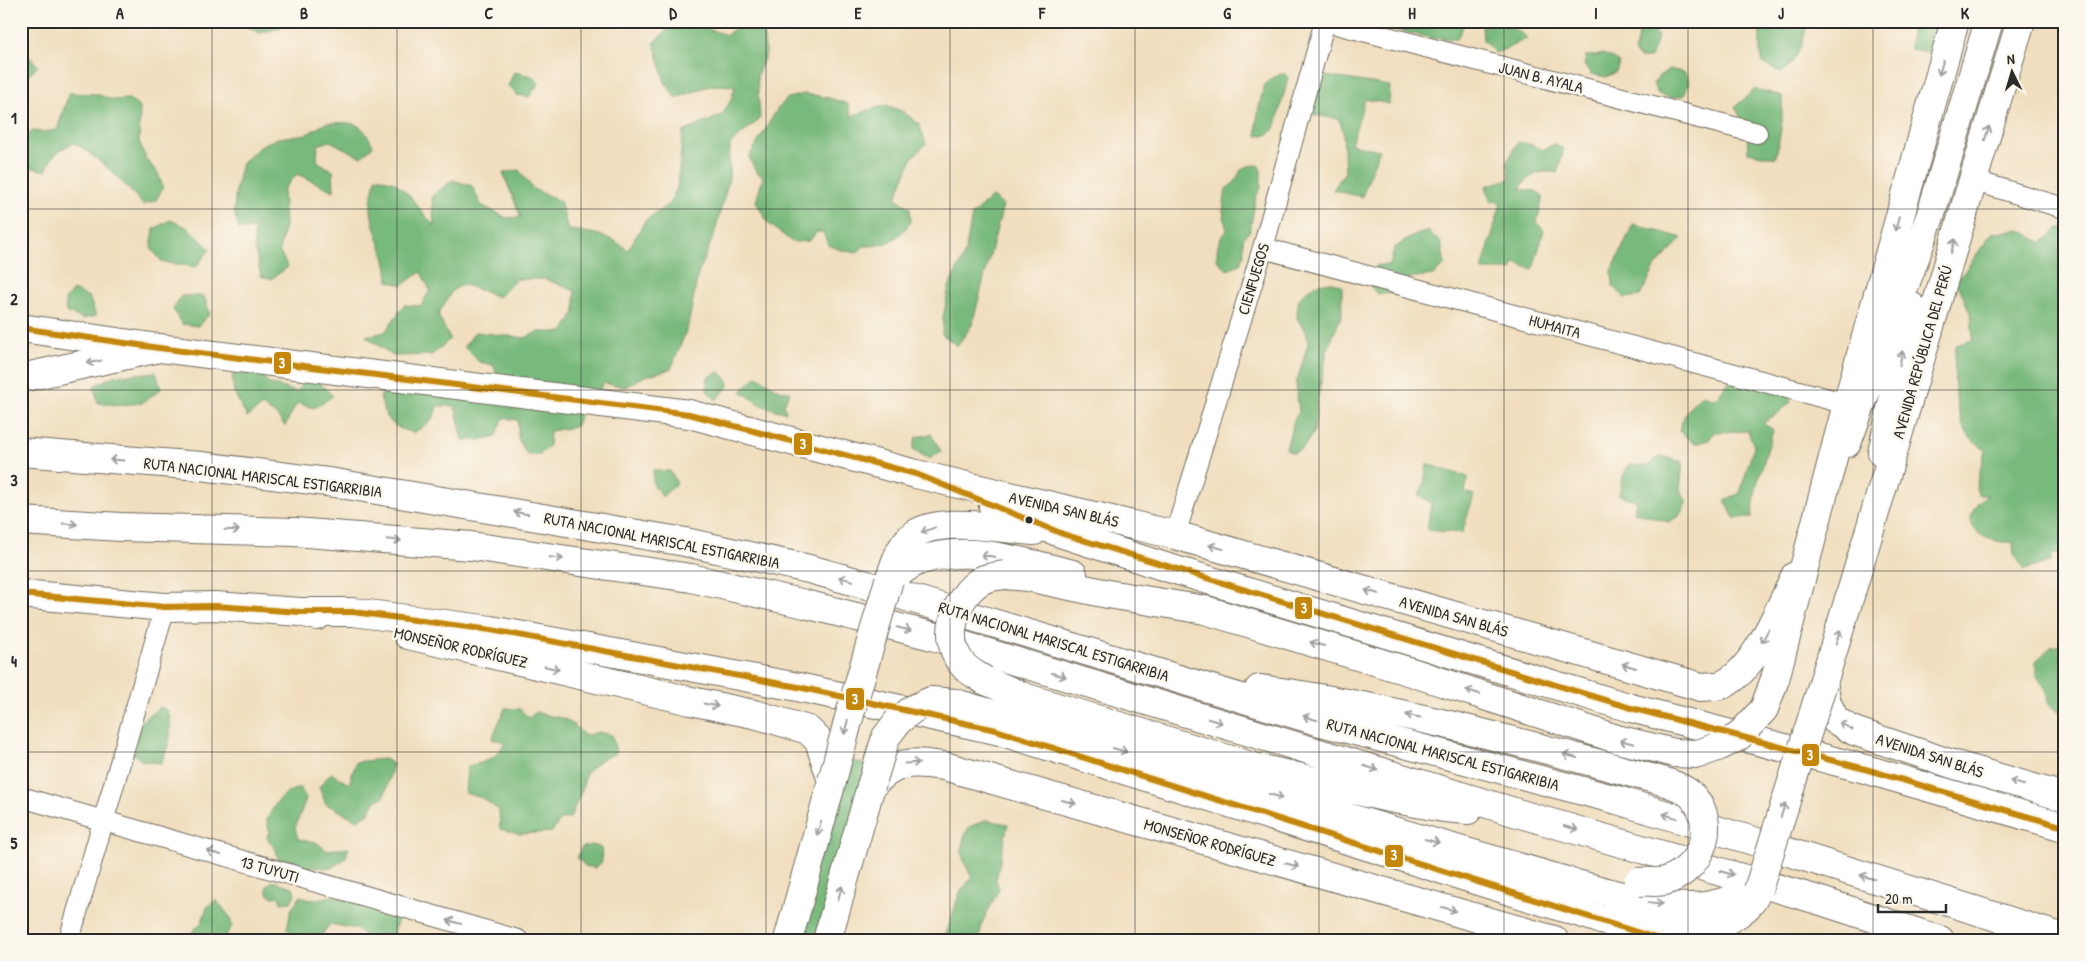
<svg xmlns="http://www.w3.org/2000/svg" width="2085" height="961" viewBox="0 0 2085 961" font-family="'Patrick Hand',sans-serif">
<rect width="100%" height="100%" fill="#fbf7ec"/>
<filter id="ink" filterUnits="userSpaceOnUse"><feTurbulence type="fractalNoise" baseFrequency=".02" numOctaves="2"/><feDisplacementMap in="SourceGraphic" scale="10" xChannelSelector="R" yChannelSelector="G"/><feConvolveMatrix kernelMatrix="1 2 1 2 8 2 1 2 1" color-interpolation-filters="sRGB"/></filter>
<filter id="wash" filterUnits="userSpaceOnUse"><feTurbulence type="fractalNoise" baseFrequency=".0096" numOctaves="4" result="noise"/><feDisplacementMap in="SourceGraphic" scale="20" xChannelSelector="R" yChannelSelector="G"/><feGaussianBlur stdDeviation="1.12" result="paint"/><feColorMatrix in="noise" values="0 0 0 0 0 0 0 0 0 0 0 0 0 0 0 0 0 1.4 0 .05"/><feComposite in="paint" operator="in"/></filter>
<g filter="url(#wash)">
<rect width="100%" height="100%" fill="#f0debe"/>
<path fill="#78b97c" stroke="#527254" d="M 250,21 L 281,21 L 280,28 L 260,33 L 249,28 Z
M 743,21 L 774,21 L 763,32 L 766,53 L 757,76 L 760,119 L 730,144 L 729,179 L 714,235 L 698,274 L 688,326 L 671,369 L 645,376 L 625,387 L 604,383 L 582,411 L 575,427 L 550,431 L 549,446 L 540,455 L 527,455 L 518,438 L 518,420 L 503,418 L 496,436 L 479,440 L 463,440 L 455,406 L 437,406 L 433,419 L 414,433 C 391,427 385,420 380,396 L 390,388 L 500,381 L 493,365 L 479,362 L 464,347 L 475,332 L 525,338 L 538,332 L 563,332 L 575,312 L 575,291 L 545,279 L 517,279 L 498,297 L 463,284 L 452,291 L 438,315 L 450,339 L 432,355 L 393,356 L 366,336 L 385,332 L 404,305 L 421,306 L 430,290 L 421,272 L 402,285 L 388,281 C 387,240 359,222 377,177 L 394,182 L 407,193 L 434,226 L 432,196 L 453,180 L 472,186 L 481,205 L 507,218 L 521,217 L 503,173 L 519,170 L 533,189 L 560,201 L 568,230 C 591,232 609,235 628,250 L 645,221 L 669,204 L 677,188 L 683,132 L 722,115 L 731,100 L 735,86 L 712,85 L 676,98 L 665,82 L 654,42 L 672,26 L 691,24 L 727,35 Z
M 1379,21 L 1462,21 L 1464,25 L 1457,39 L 1431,38 L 1380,26 Z
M 1643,21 L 1655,21 L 1654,31 L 1658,37 L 1650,58 L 1639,58 L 1634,52 Z
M 1760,21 L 1807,21 C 1805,40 1797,62 1781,73 L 1763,63 L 1760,52 Z
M 1914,21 L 1937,21 L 1928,52 L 1910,49 L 1911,30 Z
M 1494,23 C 1507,25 1517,29 1527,38 L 1508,48 L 1495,53 L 1483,40 L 1482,27 Z
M 21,42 L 25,52 L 38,66 L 21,83 Z
M 1602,54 L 1611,57 L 1619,63 L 1616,72 L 1606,77 L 1591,74 L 1584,65 L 1586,56 L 1596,56 Z
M 1670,69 L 1685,73 C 1691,81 1688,87 1684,95 L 1672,98 L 1658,94 L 1653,84 L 1659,76 Z
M 514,72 L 532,76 L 539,83 L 529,97 L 517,95 L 508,86 Z
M 1281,74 L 1285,74 L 1288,78 L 1275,129 L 1267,135 L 1257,136 C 1255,125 1260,96 1265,85 C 1268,79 1275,77 1281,74 Z
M 1320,75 L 1390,86 L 1389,104 L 1365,99 L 1351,144 L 1379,150 L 1362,197 L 1333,190 L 1345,172 L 1343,131 L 1339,119 L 1314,115 L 1312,96 Z
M 1755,89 L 1782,96 L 1782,122 L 1776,158 L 1748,152 C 1748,134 1744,122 1735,107 Z
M 69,93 L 96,94 L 113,100 L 129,99 L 140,108 L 139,141 L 146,159 L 158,173 L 163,188 L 156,200 L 143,205 C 124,182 100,158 74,143 C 59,149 51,156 46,171 L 21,165 L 22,138 L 33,131 L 42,132 L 57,130 Z
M 803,94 L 826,97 L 848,104 L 851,116 L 886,105 L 902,111 L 919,124 L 926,144 L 912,158 L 896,198 L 910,208 L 911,222 C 896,240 889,246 864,246 L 857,253 L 841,250 L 828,245 L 823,232 L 817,232 L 809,241 L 792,242 L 768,223 L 756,202 L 763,177 L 755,170 L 749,157 L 778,108 L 788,98 Z
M 326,123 C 353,123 361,119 373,146 L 361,157 L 330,141 L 318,145 L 317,161 L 333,171 L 334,191 L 297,174 L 283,190 L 285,225 L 279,251 L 288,267 L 271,279 L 261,276 L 254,246 L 254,228 L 239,229 L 234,210 L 236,187 L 242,163 L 262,145 L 278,138 L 307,134 Z
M 1518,142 L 1533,145 L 1543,150 L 1554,144 L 1564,149 L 1557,173 C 1542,169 1528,175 1520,189 L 1535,191 L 1543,197 L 1537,223 L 1544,230 L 1533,269 L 1514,263 L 1512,270 L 1482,270 L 1501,203 L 1490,200 L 1486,186 L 1510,179 L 1507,162 Z
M 1258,165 L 1261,170 L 1261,188 L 1256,196 L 1250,230 L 1243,239 L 1244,254 L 1240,264 L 1227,270 L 1217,260 C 1217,246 1217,240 1227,231 L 1223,211 L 1226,189 L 1235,182 L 1241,170 L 1248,166 Z
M 992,197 L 1003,205 L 972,325 L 957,346 L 942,334 L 943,318 L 949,287 L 965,253 L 972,215 Z
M 170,220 L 187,227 L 210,249 L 196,267 L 162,262 L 151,248 L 154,229 Z
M 1633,224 L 1682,238 L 1656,266 L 1640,296 L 1625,298 L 1613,286 L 1612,271 Z
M 2059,228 L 2064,228 L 2064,553 L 2052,554 L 2051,561 L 2025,570 L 2014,555 L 2013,542 C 1978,544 1953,520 1988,495 L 1978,495 L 1976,487 L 1985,450 C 1980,446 1973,442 1970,437 C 1953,417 1953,370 1956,345 L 1973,340 L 1971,315 L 1957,282 L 1992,233 L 2021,230 L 2042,243 Z
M 1428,231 L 1441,243 L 1445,265 L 1433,275 L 1410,278 L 1400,293 L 1377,294 L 1366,281 L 1377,265 L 1390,265 L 1394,248 L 1411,237 Z
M 1332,282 L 1342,286 L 1342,314 L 1327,351 L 1317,401 L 1314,431 L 1304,447 L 1294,453 L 1286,449 L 1294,420 L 1299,412 L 1296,384 L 1308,344 L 1307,334 L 1297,318 L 1298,300 C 1308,288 1316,283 1332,282 Z
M 73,290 L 89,297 L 96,316 L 83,319 L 66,312 L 65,300 Z
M 181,296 L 204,296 L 210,314 L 198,326 L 182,324 L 173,309 Z
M 156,372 L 161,389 L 142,403 L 119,405 L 98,403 L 94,386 L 113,376 Z
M 249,372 L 262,372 L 267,383 L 297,392 L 306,377 L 320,383 L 333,396 L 314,408 L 297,403 L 285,426 L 276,415 L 262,406 L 247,417 L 234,393 L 232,374 Z
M 720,372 L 729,382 L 727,388 L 716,400 L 707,390 L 708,377 Z
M 1735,374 L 1786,387 L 1791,402 L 1777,414 L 1763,422 L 1773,430 L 1756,488 L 1752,518 L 1734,518 L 1725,500 L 1740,493 L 1754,446 L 1748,431 L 1714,432 L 1709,440 L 1695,444 L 1679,431 C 1684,414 1689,405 1702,395 L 1715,399 Z
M 757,376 L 779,390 L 790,392 L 784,404 L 786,413 L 761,405 L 741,391 Z
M 931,434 L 941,451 L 929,459 L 913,449 L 916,437 Z
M 1661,456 L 1683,462 L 1680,490 L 1687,502 L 1679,516 L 1669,522 L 1634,512 L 1636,500 L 1619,495 L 1623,476 L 1629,465 L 1648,466 Z
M 1427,464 L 1468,477 L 1465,492 L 1474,495 L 1462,533 L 1427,530 L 1431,503 L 1418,495 L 1424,484 Z
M 653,470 L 670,471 L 677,483 L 662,497 L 653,484 Z
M 2064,644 L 2064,716 L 2048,703 L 2046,689 L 2036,675 L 2036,661 L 2051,647 Z
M 160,707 L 168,711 C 174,732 169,744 161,763 L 142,761 L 131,752 L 141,722 Z
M 505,708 L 520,709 L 529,718 L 536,712 C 545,715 552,716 561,718 C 570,720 578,729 585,736 L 599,732 L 612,735 L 616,753 L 600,760 L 586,773 L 582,790 L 570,818 L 560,820 L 552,832 L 518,834 L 500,829 L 499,810 L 482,798 L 465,793 L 467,766 C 485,763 496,759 505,742 L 492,739 Z
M 844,758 L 869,766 L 821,940 L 794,940 Z
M 384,759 L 393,764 L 384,797 L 375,801 L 369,813 L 357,820 L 326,804 L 319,787 L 331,773 L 349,784 L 356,762 Z
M 300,787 L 306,799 L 295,828 L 298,839 L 316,842 L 326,850 L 349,848 L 345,859 L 331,868 L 292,866 L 278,859 L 276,850 L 267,838 L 269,831 L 267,819 C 276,802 281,794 300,787 Z
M 986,820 L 1008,824 L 996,880 L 999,889 L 982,923 L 979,940 L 944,940 L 960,892 L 972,878 C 961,856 957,850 969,827 Z
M 593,845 L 601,848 L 602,862 L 595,868 L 585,866 L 577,857 L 582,847 Z
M 272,881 L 293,887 L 295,894 L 291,902 L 281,903 L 279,896 L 273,897 L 267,893 L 267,886 Z
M 301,896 L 310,900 L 333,896 L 399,916 L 392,940 L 372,940 L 356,929 L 330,924 L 318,940 L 297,940 L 300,937 L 287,929 L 291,910 Z
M 216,900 L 230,917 L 232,926 L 223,940 L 188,940 L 188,936 L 202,922 L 207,907 Z"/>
</g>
<g filter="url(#ink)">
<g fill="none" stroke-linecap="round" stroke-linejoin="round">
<defs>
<path id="street" d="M 1325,21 L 1757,133
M 1972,180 L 2064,208
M 1263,248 L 1847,404
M 1175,535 L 1263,248 L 1325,21
M 21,797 L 518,940
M 69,940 L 165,607"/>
<path id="secondary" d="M 21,328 L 159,348 L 689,414 L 916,474 L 1175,535 L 1701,687 C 1708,686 1718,687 1724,684 C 1756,669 1780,607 1795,576
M 1847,443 L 1931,214 L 1989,21
M 1882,453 L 1912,307
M 993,506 L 1063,534 L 1159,565 L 1631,708 L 1865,769 L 2064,827
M 889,580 C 898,574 908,565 918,561 C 968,543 1023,562 1073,574
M 889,580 C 894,567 898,552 907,541 C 930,513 1001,529 1034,531
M 21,594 L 165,607 L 215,606 L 300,612 L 317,616
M 300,612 L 353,612 L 491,630 L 798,687 L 996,730 L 1625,927
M 408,635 L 691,701 L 758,715 L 808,730 L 819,741 L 832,781 L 788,940
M 1823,683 L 1827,703 L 1835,720 L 1854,731 L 1952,764 L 2064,797
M 827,940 L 871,786 C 897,760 909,761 944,766 L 1554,940"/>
<path id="highway" d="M 21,378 L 159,348
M 21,452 L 201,466 L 335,483 L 685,542 L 809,569 L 867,585 L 1321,722 L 1617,800 L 1750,840 L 2064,938
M 21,521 L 121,527 L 295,532 L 471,546 L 691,578 L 805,604 L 932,636 L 1524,815 L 1818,900 L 1940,940
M 1005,575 L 1028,577 L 1108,594 L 1205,610 L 1414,673 L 1617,739 L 1675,753
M 1775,679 L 1847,404 L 1955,21
M 984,680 L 1027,698 L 1254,767 L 1389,798 L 1444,808 L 1468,810
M 1823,683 C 1892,464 1953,241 2021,21
M 1259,689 C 1392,706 1522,743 1651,778
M 955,703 L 1573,883 C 1612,893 1653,907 1694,907 C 1713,906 1740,898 1758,890
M 1601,920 C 1644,925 1701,941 1739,913 C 1747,907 1752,903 1756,894"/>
</defs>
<use href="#street" stroke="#706a5e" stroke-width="22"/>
<use href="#secondary" stroke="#706a5e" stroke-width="30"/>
<use href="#highway" stroke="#706a5e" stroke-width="30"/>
<use href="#street" stroke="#fff" stroke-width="20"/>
<use href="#secondary" stroke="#fff" stroke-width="28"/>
<use href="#highway" stroke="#fff" stroke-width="28"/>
<defs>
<path id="secondary-bridge" d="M 832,781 L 850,714 L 889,580"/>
<path id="highway-bridge" d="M 984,680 C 978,676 970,672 965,667 C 940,643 954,596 982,580 C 988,577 998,576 1005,575
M 1675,753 L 1698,754 L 1720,746 L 1738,737 L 1764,709 L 1775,679
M 871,786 L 886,737 L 898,721 L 913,709 L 931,701 L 955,703
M 1638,882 C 1646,881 1657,883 1665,881 C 1700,871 1719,825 1693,797 C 1683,786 1665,782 1651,778
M 1758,890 L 1823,683"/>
</defs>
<use href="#secondary-bridge" stroke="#706a5e" stroke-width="30" stroke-linecap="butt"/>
<use href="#highway-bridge" stroke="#706a5e" stroke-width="30" stroke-linecap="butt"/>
<use href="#secondary-bridge" stroke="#fff" stroke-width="28"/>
<use href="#highway-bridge" stroke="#fff" stroke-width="28"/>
<defs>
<path id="bus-1" d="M 21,328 L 159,348 L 689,414 L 916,474 L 1063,534 L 1631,708 L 1865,769 L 2064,827
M 21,594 L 165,607 L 215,606 L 300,612 L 353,612 L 491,630 L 798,687 L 996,730 L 1662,940"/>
</defs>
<use href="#bus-1" stroke="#fbf7ec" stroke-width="10"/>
<use href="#bus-1" stroke="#c4870b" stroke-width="6"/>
</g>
<defs><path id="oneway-shaft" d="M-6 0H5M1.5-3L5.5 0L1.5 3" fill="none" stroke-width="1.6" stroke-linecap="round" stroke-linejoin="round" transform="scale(1.25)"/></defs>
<g stroke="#a0a0a0">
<use href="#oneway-shaft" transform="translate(1941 68) rotate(106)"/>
<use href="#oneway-shaft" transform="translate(1987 133) rotate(-73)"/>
<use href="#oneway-shaft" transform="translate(1897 224) rotate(106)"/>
<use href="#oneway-shaft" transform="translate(1953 246) rotate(-74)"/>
<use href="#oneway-shaft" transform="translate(1901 358) rotate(-78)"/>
<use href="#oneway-shaft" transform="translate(94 362) rotate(168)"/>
<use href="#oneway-shaft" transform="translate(117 460) rotate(-176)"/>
<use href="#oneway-shaft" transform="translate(521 513) rotate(-171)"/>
<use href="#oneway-shaft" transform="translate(70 524) rotate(3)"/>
<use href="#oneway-shaft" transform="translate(232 530) rotate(2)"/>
<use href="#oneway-shaft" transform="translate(928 530) rotate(159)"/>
<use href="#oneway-shaft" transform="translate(394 540) rotate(5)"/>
<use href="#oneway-shaft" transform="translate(1216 547) rotate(-164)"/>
<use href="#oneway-shaft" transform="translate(988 556) rotate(-174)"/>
<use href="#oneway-shaft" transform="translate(556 558) rotate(8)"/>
<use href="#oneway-shaft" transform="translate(846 579) rotate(-165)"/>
<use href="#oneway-shaft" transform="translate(1372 592) rotate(-164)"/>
<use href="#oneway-shaft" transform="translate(904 629) rotate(14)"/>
<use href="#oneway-shaft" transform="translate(1765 636) rotate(118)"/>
<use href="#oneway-shaft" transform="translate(1838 637) rotate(-73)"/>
<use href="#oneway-shaft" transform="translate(1317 644) rotate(-164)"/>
<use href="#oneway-shaft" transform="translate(1629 666) rotate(-164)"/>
<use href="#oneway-shaft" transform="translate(552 668) rotate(13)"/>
<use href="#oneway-shaft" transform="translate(1059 675) rotate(16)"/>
<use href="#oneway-shaft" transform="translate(1473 692) rotate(-162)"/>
<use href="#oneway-shaft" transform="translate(711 705) rotate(11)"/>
<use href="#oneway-shaft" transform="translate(1413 716) rotate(-168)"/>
<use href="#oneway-shaft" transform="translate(1310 718) rotate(-163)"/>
<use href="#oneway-shaft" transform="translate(1215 721) rotate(17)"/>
<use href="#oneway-shaft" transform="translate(1846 726) rotate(-152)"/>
<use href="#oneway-shaft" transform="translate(846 727) rotate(104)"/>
<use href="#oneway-shaft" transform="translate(1627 742) rotate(-167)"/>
<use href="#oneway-shaft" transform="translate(1120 750) rotate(16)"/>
<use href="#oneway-shaft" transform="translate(1570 756) rotate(-165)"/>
<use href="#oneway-shaft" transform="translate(912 763) rotate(-3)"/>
<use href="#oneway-shaft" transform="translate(1371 768) rotate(17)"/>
<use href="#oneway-shaft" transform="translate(2017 783) rotate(-163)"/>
<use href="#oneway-shaft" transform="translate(1276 796) rotate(16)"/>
<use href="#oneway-shaft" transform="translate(1069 802) rotate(16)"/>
<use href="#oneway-shaft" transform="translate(1783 810) rotate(-73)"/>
<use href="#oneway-shaft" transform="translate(1670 816) rotate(-163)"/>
<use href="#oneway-shaft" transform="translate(819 828) rotate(106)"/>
<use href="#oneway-shaft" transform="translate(1571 828) rotate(16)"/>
<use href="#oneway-shaft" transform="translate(1432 841) rotate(16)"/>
<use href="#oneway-shaft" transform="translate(214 853) rotate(-164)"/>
<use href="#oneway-shaft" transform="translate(1292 865) rotate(16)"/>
<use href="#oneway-shaft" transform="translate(1727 873) rotate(16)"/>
<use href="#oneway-shaft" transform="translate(1867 877) rotate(-163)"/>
<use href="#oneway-shaft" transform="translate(840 893) rotate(-74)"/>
<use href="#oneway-shaft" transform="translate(1656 903) rotate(5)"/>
<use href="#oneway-shaft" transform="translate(1449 909) rotate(16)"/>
<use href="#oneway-shaft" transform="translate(454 922) rotate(-164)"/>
</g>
</g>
<path fill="none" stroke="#2b2b2b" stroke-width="1" stroke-opacity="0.55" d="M 212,21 L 212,940M 397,21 L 397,940M 581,21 L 581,940M 766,21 L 766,940M 950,21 L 950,940M 1135,21 L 1135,940M 1319,21 L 1319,940M 1504,21 L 1504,940M 1688,21 L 1688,940M 1873,21 L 1873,940M 21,209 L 2064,209M 21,390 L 2064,390M 21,571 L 2064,571M 21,752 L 2064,752"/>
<circle fill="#2b2b2b" stroke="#fbf7ec" stroke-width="2" cx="1029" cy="520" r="4.5"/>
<g text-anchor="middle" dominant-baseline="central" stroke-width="5" stroke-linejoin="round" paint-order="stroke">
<g font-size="16" fill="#2b2b2b" stroke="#fbf7ec">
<text transform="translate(1541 77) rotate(14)">JUAN B. AYALA</text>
<text transform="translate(1253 279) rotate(-73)">CIENFUEGOS</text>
<text transform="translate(1555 326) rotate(15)">HUMAITA</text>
<text transform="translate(1922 352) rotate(-74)">AVENIDA REPÚBLICA DEL PERÚ</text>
<text transform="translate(263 477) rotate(7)">RUTA NACIONAL MARISCAL ESTIGARRIBIA</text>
<text transform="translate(1064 509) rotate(13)">AVENIDA SAN BLÁS</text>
<text transform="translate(662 540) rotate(11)">RUTA NACIONAL MARISCAL ESTIGARRIBIA</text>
<text transform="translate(1454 616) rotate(16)">AVENIDA SAN BLÁS</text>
<text transform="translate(1054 641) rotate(17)">RUTA NACIONAL MARISCAL ESTIGARRIBIA</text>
<text transform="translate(461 647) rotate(13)">MONSEÑOR RODRÍGUEZ</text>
<text transform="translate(1443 754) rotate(15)">RUTA NACIONAL MARISCAL ESTIGARRIBIA</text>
<text transform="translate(1930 755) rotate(18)">AVENIDA SAN BLÁS</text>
<text transform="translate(1210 842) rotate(16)">MONSEÑOR RODRÍGUEZ</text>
<text transform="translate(270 869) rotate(16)">13 TUYUTI</text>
</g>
</g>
<g stroke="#fbf7ec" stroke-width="2">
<rect x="273" y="351" width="19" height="24" rx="5" fill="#c4870b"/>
<rect x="793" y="432" width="20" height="24" rx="5" fill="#c4870b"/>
<rect x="1294" y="596" width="19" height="24" rx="5" fill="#c4870b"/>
<rect x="845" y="687" width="20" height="24" rx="5" fill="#c4870b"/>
<rect x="1801" y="743" width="19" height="24" rx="5" fill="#c4870b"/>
<rect x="1384" y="844" width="20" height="24" rx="5" fill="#c4870b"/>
</g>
<g font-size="14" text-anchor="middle" font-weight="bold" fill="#fff">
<text x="282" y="368">3</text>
<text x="803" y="449">3</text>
<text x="1304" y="613">3</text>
<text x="855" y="704">3</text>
<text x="1810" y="760">3</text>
<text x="1394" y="860">3</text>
</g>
<rect width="2085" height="961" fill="none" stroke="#fbf7ec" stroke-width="55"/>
<g transform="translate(2012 72) rotate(355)" stroke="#fbf7ec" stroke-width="4" paint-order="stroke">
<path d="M0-4L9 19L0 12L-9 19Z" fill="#2b2b2b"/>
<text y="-8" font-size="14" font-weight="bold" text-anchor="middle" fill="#2b2b2b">N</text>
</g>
<path d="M1878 904v8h68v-8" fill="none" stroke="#2b2b2b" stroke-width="2.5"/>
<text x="1885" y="904" font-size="15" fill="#2b2b2b" stroke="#fbf7ec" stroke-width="4" paint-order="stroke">20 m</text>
<rect x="28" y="28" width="2030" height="906" fill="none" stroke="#2b2b2b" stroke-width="2"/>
<g font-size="16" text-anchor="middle" font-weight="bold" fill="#2b2b2b">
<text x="120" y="19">A</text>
<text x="304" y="19">B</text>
<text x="489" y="19">C</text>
<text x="673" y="19">D</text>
<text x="858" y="19">E</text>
<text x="1042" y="19">F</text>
<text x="1227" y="19">G</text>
<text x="1412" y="19">H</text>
<text x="1596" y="19">I</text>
<text x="1781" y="19">J</text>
<text x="1965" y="19">K</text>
<text x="14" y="124">1</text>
<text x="14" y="305">2</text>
<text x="14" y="486">3</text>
<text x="14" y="667">4</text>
<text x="14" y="849">5</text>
</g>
</svg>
